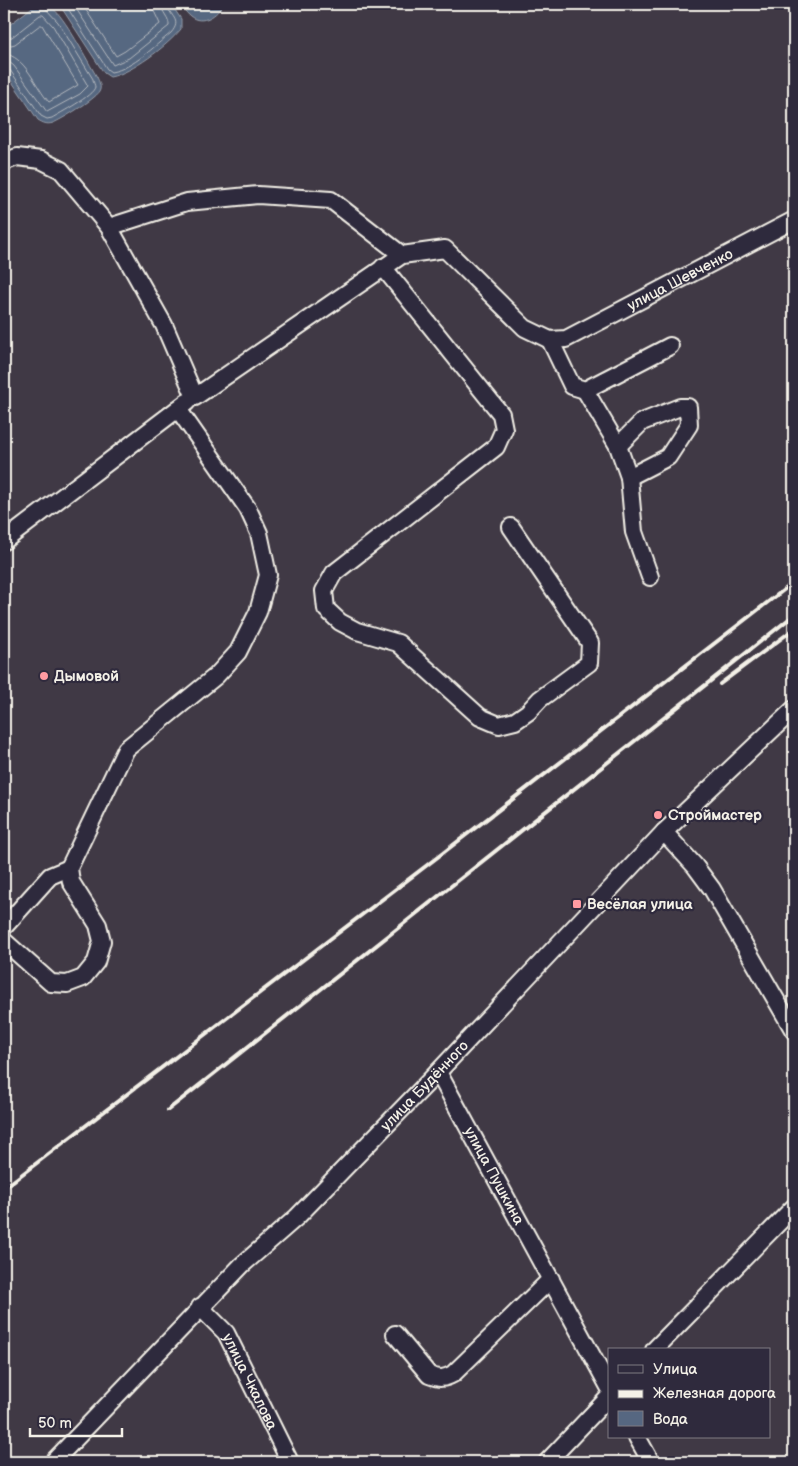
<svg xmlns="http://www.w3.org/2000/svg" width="798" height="1466" viewBox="0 0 798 1466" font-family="'Balsamiq Sans',sans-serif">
<rect width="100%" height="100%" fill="#403945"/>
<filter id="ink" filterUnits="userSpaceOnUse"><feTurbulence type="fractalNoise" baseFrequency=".02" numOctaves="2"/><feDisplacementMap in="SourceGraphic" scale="10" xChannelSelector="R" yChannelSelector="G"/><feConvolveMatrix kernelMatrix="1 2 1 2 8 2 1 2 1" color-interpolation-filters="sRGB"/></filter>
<g filter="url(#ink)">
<path fill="#566781" stroke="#959eaa" d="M 40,4 C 44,4 48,4 51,7 C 64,15 88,62 97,77 C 99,82 102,87 99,92 C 95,99 61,120 53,123 C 47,125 43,123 38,120 L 4,70 L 4,29 L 35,5 Z
M 59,4 L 171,4 L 181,19 L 181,29 C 167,46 132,73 110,77 L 104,73 Z
M 180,4 L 223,4 C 218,15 202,26 190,16 C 186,13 183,8 180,4 Z"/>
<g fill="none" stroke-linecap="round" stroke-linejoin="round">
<path stroke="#b5babf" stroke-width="1" d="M 65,4 L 107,69 L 111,72 C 134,68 153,47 171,33 C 183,19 169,17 167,4
M 73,4 L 113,65 L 129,58 L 169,26 C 170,18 161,12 161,4
M 82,4 L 116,56 L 125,51 L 160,24 L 154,11 L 153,4
M 4,39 L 12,37 L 40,15 L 43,15 L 53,26 L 88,86 L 80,94 L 47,112 L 14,66 L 9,62 L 4,62
M 4,47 L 15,44 L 40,25 L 42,25 L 78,85 L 49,102 C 36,88 25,55 4,54
M 4,68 L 10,70 L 41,116 L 47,119 L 52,118 C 60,113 93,96 95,87 C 95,85 93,82 93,79 L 58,22 L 46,9 L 45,4"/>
<defs>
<g id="minor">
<path id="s1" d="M 4,162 L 17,157 L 41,160 L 61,170 L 109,227 L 164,325 L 195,397 L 402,255 L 445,249 L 525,328 L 550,340 L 566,339 L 794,220"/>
<path d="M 109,227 L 187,202 L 258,195 L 331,200 L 402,255"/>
<path d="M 383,267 L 501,414 L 504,429 L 496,447 L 334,573 L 324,591 L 326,609 L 340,622 L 357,631 L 398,643 L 480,717 L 499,725 L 515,721 L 528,712 L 540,699 L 589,663 L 590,643 L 511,527"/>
<path d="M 550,340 L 572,386 L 585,390 L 670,346"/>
<path d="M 585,390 L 618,446 L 629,477 L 634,532 L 650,577"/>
<path d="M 618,446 L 642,422 L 680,407 L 688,407 L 689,425 L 668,457 L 629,477"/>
<path d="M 4,541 L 187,402"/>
<path d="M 664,832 L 695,866 L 712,889 L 794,1031"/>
<path d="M 4,927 L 50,876 L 69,868"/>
<path d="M 4,941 L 51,983 L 67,984 L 83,978 L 96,962 L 102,941 L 98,925 L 71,882 L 69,868 L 126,749 L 216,676 L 238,652 L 258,612 L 268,575 L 259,533 L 248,509 L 178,409"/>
<path id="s2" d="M 438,1072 L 609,1387"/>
<path id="s3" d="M 200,1307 L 226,1333 L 290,1462"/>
<path d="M 395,1334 L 429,1375 C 439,1379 444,1379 453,1374 L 551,1279"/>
<path d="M 654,1350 L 794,1207"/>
<path d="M 637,1437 L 651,1462"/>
<path id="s4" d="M 53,1462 L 242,1265 L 297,1217 L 438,1072 L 664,832 L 794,709"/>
<path d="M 547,1462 L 609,1397"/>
</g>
</defs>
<use href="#minor" stroke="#f4f1e8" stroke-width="20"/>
<use href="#minor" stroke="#2f2a3d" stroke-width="16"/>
<path stroke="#f4f1e8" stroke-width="4" d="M 720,684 L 794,629
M 168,1110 L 794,615
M 4,1188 L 439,856 L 794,582"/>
</g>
</g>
<g fill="#ff9aa2" stroke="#2f2a3d" stroke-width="2">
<circle cx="44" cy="676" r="5"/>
<circle cx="658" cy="815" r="5"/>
<rect x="572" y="899" width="10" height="10" rx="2.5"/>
</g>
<g text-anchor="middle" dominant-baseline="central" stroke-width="4.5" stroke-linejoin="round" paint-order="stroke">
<g font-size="15" fill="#f4f1e8" stroke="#2f2a3d">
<text stroke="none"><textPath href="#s1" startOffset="905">улица Шевченко</textPath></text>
<text stroke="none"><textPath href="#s4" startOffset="529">улица Будённого</textPath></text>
<text stroke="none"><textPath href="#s2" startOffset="118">улица Пушкина</textPath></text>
<text stroke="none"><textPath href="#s3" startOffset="91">улица Чкалова</textPath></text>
</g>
<g font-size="15" font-weight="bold" fill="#f4f1e8" stroke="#2f2a3d" text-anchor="start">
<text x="54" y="676">Дымовой</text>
<text x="668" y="815">Строймастер</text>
<text x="587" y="904">Весёлая улица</text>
</g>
</g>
<rect width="798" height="1466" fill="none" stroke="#2f2a3d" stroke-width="20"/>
<rect x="10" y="10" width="778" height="1446" fill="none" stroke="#f4f1e8" stroke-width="2" filter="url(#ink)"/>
<rect x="608" y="1348" width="162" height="90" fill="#2f2a3d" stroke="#7e7a81"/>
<rect x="618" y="1365" width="25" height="8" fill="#2f2a3d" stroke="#7e7a81"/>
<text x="653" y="1374" font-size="15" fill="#f4f1e8">Улица</text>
<rect x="618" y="1390" width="25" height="8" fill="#f4f1e8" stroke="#7e7a81"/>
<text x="653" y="1398" font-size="15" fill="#f4f1e8">Железная дорога</text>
<rect x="618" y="1411" width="25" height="15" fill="#566781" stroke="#7e7a81"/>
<text x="653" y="1424" font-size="15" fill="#f4f1e8">Вода</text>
<path d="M30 1428v8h92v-8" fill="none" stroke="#f4f1e8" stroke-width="2.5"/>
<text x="38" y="1428" font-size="15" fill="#f4f1e8" stroke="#2f2a3d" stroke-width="4" paint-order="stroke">50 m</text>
</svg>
